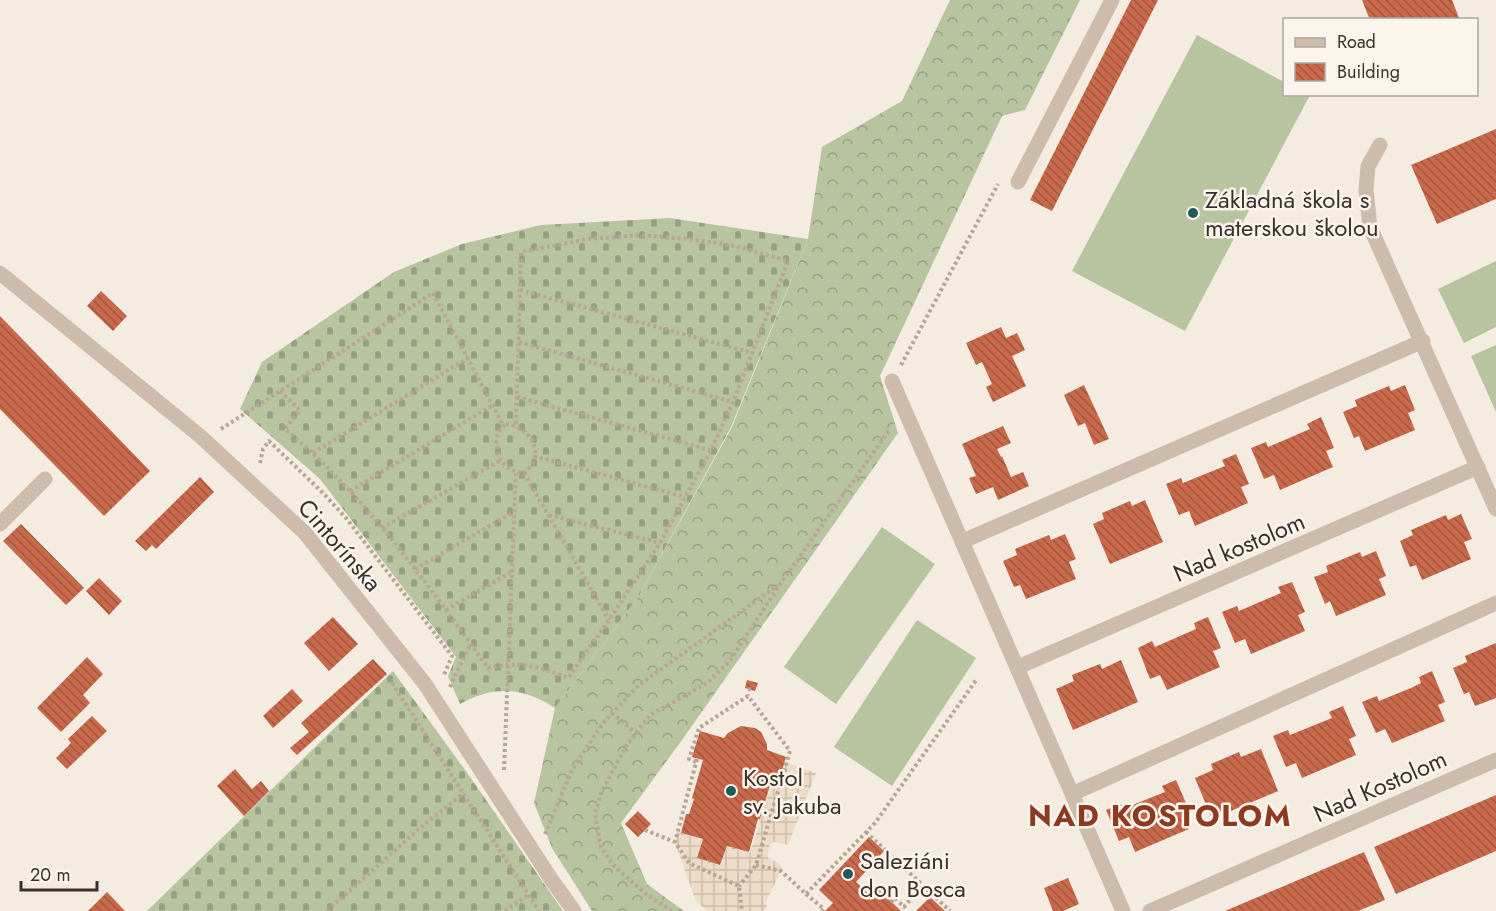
<svg xmlns="http://www.w3.org/2000/svg" width="1496" height="911" viewBox="0 0 1496 911" font-family="Jost,sans-serif">
<defs>
<pattern id="forest-crowns" width="20" height="18" patternUnits="userSpaceOnUse" patternTransform="scale(1.5)"><rect width="20" height="18" fill="#b8c4a0"/><path d="M2 6a3 3 0 1 1 6 0M12 15a3 3 0 1 1 6 0" fill="none" stroke="#97a083"/></pattern>
<pattern id="cemetery-stones" width="16" height="16" patternUnits="userSpaceOnUse" patternTransform="scale(1.5)"><rect width="16" height="16" fill="#b8c4a0"/><path d="M2 7V4a2 2 0 0 1 4 0v3zM10 15v-3a2 2 0 0 1 4 0v3z" fill="#97a083"/></pattern>
<pattern id="plaza-grid" width="8" height="8" patternUnits="userSpaceOnUse" patternTransform="scale(1.5)"><rect width="8" height="8" fill="#ecdcc8"/><path d="M0 4h8M4 0v8" fill="none" stroke="#cbbdac"/></pattern>
<pattern id="building-back-hatch" width="6" height="6" patternUnits="userSpaceOnUse" patternTransform="scale(1.5)"><rect width="6" height="6" fill="#c8694b"/><path d="M-1 5l2 2M0 0l6 6M5-1l2 2" fill="none" stroke="#a4573f"/></pattern>
</defs>
<rect width="100%" height="100%" fill="#f4ebe1"/>
<path fill="#b8c4a0" d="M 1197,35 L 1284,82 L 1284,94 L 1310,95 L 1185,331 L 1072,271 Z
M 1496,261 L 1496,327 L 1464,343 L 1438,289 Z
M 1496,345 L 1496,412 L 1471,356 Z
M 882,527 L 935,564 L 836,704 L 784,667 Z
M 917,620 L 976,658 L 892,786 L 834,747 Z"/>
<path fill="url(#forest-crowns)" d="M 950,0 L 1080,0 L 1025,110 L 1002,116 L 880,376 L 898,433 L 682,740 L 621,823 L 647,884 L 684,911 L 592,911 L 552,848 L 534,803 L 555,708 L 639,596 L 732,427 L 808,239 L 822,147 L 902,101 Z"/>
<path fill="url(#cemetery-stones)" d="M 670,218 L 808,239 L 731,427 L 639,596 L 555,708 C 523,687 494,685 460,704 L 448,676 L 456,657 L 450,649 L 320,479 L 240,409 L 262,362 L 394,272 L 462,244 L 541,225 Z
M 393,671 L 468,774 L 563,911 L 147,911 Z"/>
<path fill="url(#plaza-grid)" d="M 785,762 L 816,773 L 788,845 L 774,842 L 770,844 L 767,855 L 769,859 L 779,863 L 782,868 L 765,904 L 767,906 L 764,911 L 707,911 L 696,901 L 675,843 L 677,832 L 702,840 L 697,858 L 708,862 L 721,865 L 727,847 L 750,853 L 772,783 L 779,785 Z"/>
<path fill="url(#building-back-hatch)" d="M 1131,0 L 1158,0 L 1052,211 L 1030,200 Z
M 1362,0 L 1452,0 L 1459,18 L 1454,20 L 1370,20 Z
M 1496,129 L 1496,199 L 1437,224 L 1411,165 Z
M 101,291 L 127,316 L 113,331 L 87,306 Z
M 0,316 L 150,471 L 104,516 L 0,409 Z
M 1001,327 L 1006,338 L 1017,333 L 1025,350 L 1012,356 L 1026,386 L 993,402 L 986,387 L 992,384 L 982,362 L 976,365 L 966,343 Z
M 1084,385 L 1109,439 L 1094,445 L 1085,423 L 1078,426 L 1064,395 Z
M 1405,385 L 1415,410 L 1408,413 L 1415,430 L 1365,451 L 1359,436 L 1354,438 L 1343,412 L 1357,406 L 1355,400 L 1389,386 L 1391,391 Z
M 1321,417 L 1334,448 L 1326,451 L 1333,467 L 1280,490 L 1274,475 L 1264,479 L 1251,448 L 1266,442 L 1268,447 L 1310,429 L 1307,424 Z
M 1003,426 L 1011,443 L 997,449 L 1001,457 L 1002,456 L 1011,477 L 1023,472 L 1029,486 L 998,500 L 993,487 L 976,494 L 969,478 L 976,476 L 962,444 Z
M 1236,454 L 1249,484 L 1241,487 L 1248,503 L 1195,526 L 1189,511 L 1179,515 L 1166,484 L 1181,478 L 1183,483 L 1225,466 L 1222,460 Z
M 200,477 L 214,492 L 156,549 L 152,545 L 146,551 L 135,541 Z
M 1145,500 L 1163,542 L 1110,564 L 1093,524 L 1104,519 L 1102,513 L 1130,501 L 1132,506 Z
M 1461,514 L 1472,539 L 1464,542 L 1471,559 L 1422,580 L 1416,565 L 1410,567 L 1400,541 L 1413,535 L 1411,530 L 1446,515 L 1448,520 Z
M 21,524 L 84,588 L 66,605 L 3,541 Z
M 1065,534 L 1076,559 L 1069,562 L 1076,579 L 1026,599 L 1020,585 L 1014,587 L 1003,561 L 1017,555 L 1015,549 L 1049,535 L 1051,540 Z
M 1376,551 L 1386,576 L 1379,579 L 1386,595 L 1336,616 L 1330,601 L 1325,604 L 1314,577 L 1328,572 L 1326,566 L 1360,552 L 1362,557 Z
M 99,578 L 122,601 L 109,615 L 86,591 Z
M 1292,582 L 1305,612 L 1298,615 L 1305,631 L 1251,654 L 1245,639 L 1235,643 L 1222,612 L 1237,606 L 1239,611 L 1281,593 L 1278,587 Z
M 333,617 L 358,644 L 329,671 L 304,643 Z
M 1208,617 L 1221,648 L 1213,651 L 1220,667 L 1167,690 L 1160,675 L 1150,679 L 1138,648 L 1152,641 L 1155,647 L 1196,629 L 1194,623 Z
M 1496,643 L 1496,698 L 1475,706 L 1469,692 L 1464,694 L 1453,668 L 1467,662 L 1465,656 Z
M 87,657 L 103,674 L 83,695 L 90,703 L 61,732 L 37,708 Z
M 373,659 L 387,674 L 297,755 L 290,748 L 309,732 L 301,723 Z
M 1121,660 L 1138,702 L 1073,730 L 1056,689 L 1074,681 L 1072,675 L 1100,664 L 1102,669 Z
M 1432,671 L 1445,702 L 1438,705 L 1445,721 L 1392,743 L 1385,729 L 1376,733 L 1362,702 L 1377,696 L 1379,701 L 1411,688 L 1421,683 L 1419,677 Z
M 747,680 L 758,683 L 755,691 L 745,688 Z
M 292,689 L 303,701 L 273,728 L 263,716 Z
M 1343,706 L 1356,736 L 1349,739 L 1356,755 L 1302,778 L 1296,763 L 1286,767 L 1273,736 L 1288,730 L 1290,735 L 1332,718 L 1329,712 Z
M 92,716 L 107,731 L 67,769 L 56,758 L 71,743 L 68,739 Z
M 741,726 L 755,728 L 761,732 L 767,744 L 767,750 L 786,757 L 778,784 L 771,782 L 760,819 L 758,819 L 749,852 L 727,846 L 720,865 L 697,858 L 703,839 L 681,833 L 686,814 L 689,814 L 694,799 L 692,798 L 703,760 L 692,757 L 700,731 L 724,738 L 728,733 Z
M 1261,749 L 1278,791 L 1212,819 L 1195,778 L 1213,770 L 1211,764 L 1239,752 L 1241,757 Z
M 235,769 L 252,789 L 261,781 L 269,791 L 244,816 L 217,786 Z
M 1176,780 L 1189,810 L 1182,813 L 1189,829 L 1135,852 L 1129,837 L 1119,841 L 1106,810 L 1121,804 L 1123,809 L 1155,796 L 1165,792 L 1162,786 Z
M 1496,795 L 1496,851 L 1396,894 L 1374,847 Z
M 638,811 L 651,824 L 638,837 L 625,824 Z
M 869,837 L 884,851 L 856,882 L 871,896 L 878,889 L 901,911 L 825,911 L 833,903 L 819,890 Z
M 1364,852 L 1385,900 L 1358,911 L 1225,911 Z
M 1068,878 L 1079,904 L 1063,911 L 1053,911 L 1044,888 Z
M 107,892 L 125,911 L 88,911 Z
M 930,897 L 945,911 L 916,911 Z"/>
<g fill="none" stroke-linecap="round" stroke-linejoin="round">
<path stroke="#b9a596" stroke-width="4" stroke-dasharray="3 3" stroke-linecap="butt" d="M 520,290 L 753,353
M 519,342 L 733,402
M 901,365 L 998,184
M 280,391 L 300,410 L 285,429 C 366,496 427,584 488,668 C 520,661 538,666 568,678 L 609,620 L 660,543 L 711,450 L 733,402 L 788,261 L 735,246 L 697,240 L 640,235 L 588,239 L 521,252 L 516,425
M 517,397 L 710,450
M 506,424 C 523,426 541,442 534,462 C 532,465 527,470 524,473 C 518,472 511,471 506,466 C 494,456 492,433 506,424 Z
M 221,429 L 433,293 L 503,425
M 313,453 L 468,358
M 534,456 L 685,497
M 260,463 L 263,449 L 269,441 L 324,494 L 346,518 L 452,656 L 444,675
M 524,473 L 609,620
M 350,491 L 493,405
M 549,515 L 660,543
M 382,528 L 501,460
M 415,569 L 514,512
M 446,610 L 511,572
M 392,683 L 539,911
M 450,687 L 470,645
M 748,689 L 753,690
M 612,713 L 636,733
M 697,759 L 675,842 L 689,863 L 739,886 L 742,911
M 696,762 L 689,759 L 699,728 L 748,696 L 790,751 L 756,865 L 739,886
M 504,770 L 516,471
M 645,830 L 675,842
M 866,832 L 950,911
M 545,834 L 572,770 L 601,726 L 612,713 L 639,685 L 778,585
M 734,849 L 734,848
M 708,862 L 709,861
M 756,865 L 781,871 L 806,894 L 875,823 L 977,679
M 806,894 L 824,909 L 822,911
M 891,902 L 895,898 L 904,907 L 923,885
M 327,911 L 420,828 L 464,793
M 505,911 L 528,895
M 672,911 L 646,894 L 615,867 L 601,847 L 595,813 L 602,791 L 626,746 L 650,715 L 707,683 L 729,662 L 781,583 L 890,429"/>
<path stroke="#cdbbac" stroke-width="15" d="M 0,524 L 45,479"/>
<path stroke="#cdbbac" stroke-width="15" d="M 1380,145 L 1368,166 L 1366,190 L 1370,227 L 1496,509
M 1018,182 L 1112,0
M 0,273 L 200,436 L 305,533 L 425,684 L 551,879 L 574,911
M 892,381 L 1123,911
M 963,541 L 1423,341
M 1018,667 L 1478,467
M 1072,794 L 1496,603
M 1150,911 L 1496,760"/>
</g>
<g fill="#1f5a5e" stroke="#fbf5ee" stroke-width="2">
<circle cx="1193" cy="213" r="6"/>
<circle cx="731" cy="791" r="6"/>
<circle cx="848" cy="874" r="6"/>
</g>
<g text-anchor="middle" dominant-baseline="central" stroke-width="5" stroke-linejoin="round" paint-order="stroke">
<g font-size="24" fill="#3b302b" stroke="#fbf5ee" text-anchor="start">
<text x="1205" y="199">Základná škola s<tspan x="1205" dy="28">materskou školou</tspan></text>
<text x="743" y="777">Kostol<tspan x="743" dy="28">sv. Jakuba</tspan></text>
<text x="860" y="860">Saleziáni<tspan x="860" dy="28">don Bosca</tspan></text>
</g>
<g font-size="24" fill="#3b302b" stroke="#fbf5ee">
<text transform="translate(340 545) rotate(49)">Cintorínska</text>
<text transform="translate(1239 547) rotate(-23)">Nad kostolom</text>
<text transform="translate(1380 786) rotate(-24)">Nad Kostolom</text>
</g>
<g font-size="30" font-weight="bold" letter-spacing="1.5" fill="#8c3b22" stroke="#fbf5ee">
<text x="1160" y="815">NAD KOSTOLOM</text>
</g>
</g>
<rect x="1283" y="18" width="195" height="78" fill="#fbf5ee" stroke="#aea6a0" stroke-width="1.5"/>
<rect x="1295" y="38" width="30" height="9" fill="#cdbbac" stroke="#aea6a0" stroke-width="1.5"/>
<text x="1337" y="48" font-size="18" fill="#3b302b">Road</text>
<rect x="1295" y="63" width="30" height="18" fill="url(#building-back-hatch)" stroke="#aea6a0" stroke-width="1.5"/>
<text x="1337" y="78" font-size="18" fill="#3b302b">Building</text>
<path d="M21 881v9h76v-9" fill="none" stroke="#3b302b" stroke-width="3"/>
<text x="30" y="881" font-size="18" fill="#3b302b" stroke="#fbf5ee" stroke-width="4.5" paint-order="stroke">20 m</text>
</svg>
